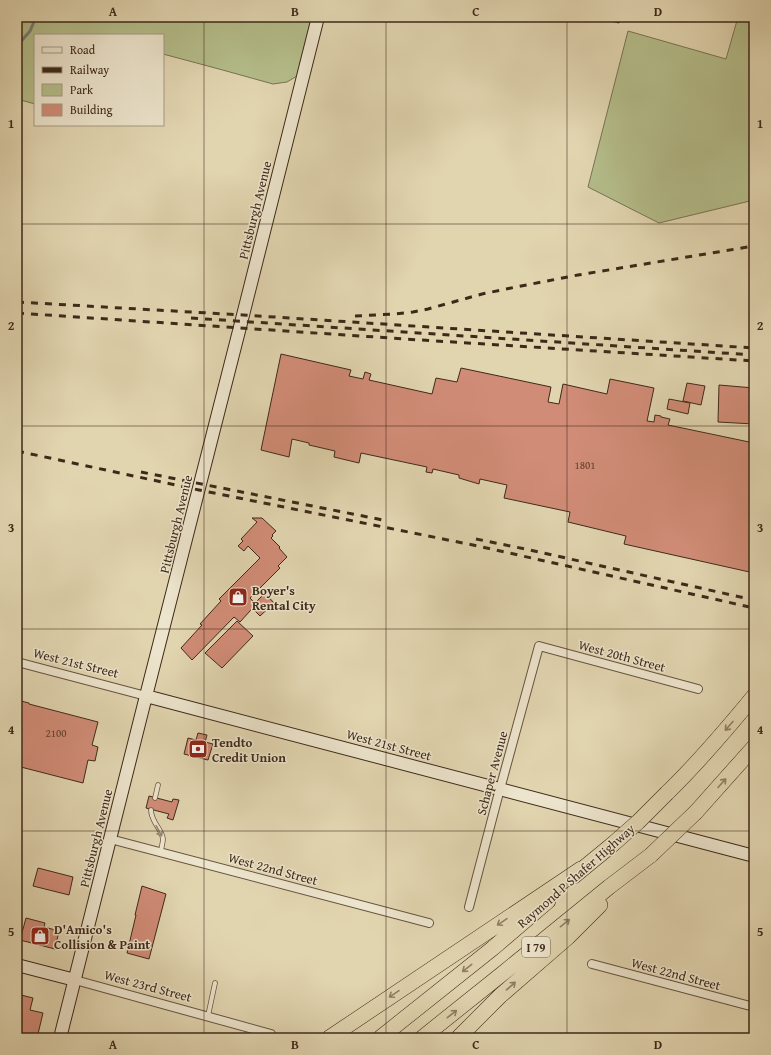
<svg xmlns="http://www.w3.org/2000/svg" width="771" height="1055" viewBox="0 0 771 1055" font-family="'Gentium Book Plus',serif">
<rect width="100%" height="100%" fill="#e1d5b0"/>
<filter id="stains"><feTurbulence type="fractalNoise" baseFrequency=".005" numOctaves="4"/><feColorMatrix values="0 0 0 0 .2 0 0 0 0 .09 0 0 0 0 .02 0 0 0 .5 -.17"/></filter>
<radialGradient id="worn" r=".72"><stop offset=".6" stop-color="#630" stop-opacity="0"/><stop offset="1" stop-color="#630" stop-opacity=".3"/></radialGradient>
<path fill="#b4bd8a" stroke="#797352" d="M 17,17 L 312,17 L 297,76 L 287,82 L 273,84 L 219,69 L 163,54 L 163,35 L 35,35 L 35,104 L 17,99 Z
M 738,17 L 754,17 L 754,200 L 659,223 L 588,187 L 628,31 L 726,59 Z"/>
<g fill="none" stroke-linecap="round" stroke-linejoin="round">
<path stroke="#727f74" stroke-width="3" d="M 17,46 L 30,31 L 36,17"/>
</g>
<path fill="#d18c77" stroke="#3e2919" d="M 596,17 L 620,17 L 619,23 Z
M 281,354 L 351,370 L 349,376 L 363,379 L 365,372 L 371,374 L 369,380 L 432,394 L 436,378 L 457,382 L 461,368 L 551,387 L 548,402 L 559,404 L 563,384 L 607,394 L 610,379 L 654,388 L 647,421 L 654,422 L 655,415 L 661,416 L 661,417 L 670,419 L 668,425 L 754,443 L 754,573 L 624,544 L 626,536 L 568,522 L 570,512 L 504,498 L 507,485 L 480,479 L 479,484 L 459,478 L 459,475 L 433,469 L 432,473 L 426,472 L 427,467 L 361,453 L 359,463 L 334,457 L 335,451 L 309,445 L 309,443 L 292,439 L 289,457 L 261,450 Z
M 687,383 L 705,386 L 701,405 L 683,401 Z
M 719,385 L 754,388 L 754,424 L 718,422 Z
M 669,399 L 690,403 L 688,414 L 667,409 Z
M 252,518 L 262,518 L 276,531 L 272,535 L 273,536 L 271,538 L 280,547 L 279,548 L 287,557 L 278,566 L 280,568 L 250,598 L 255,603 L 265,593 L 274,603 L 260,616 L 252,608 L 250,611 L 240,622 L 234,617 L 192,660 L 181,648 L 202,625 L 200,624 L 221,601 L 219,599 L 260,558 L 248,546 L 244,551 L 238,546 L 243,541 L 241,539 L 257,522 Z
M 237,621 L 253,636 L 222,668 L 205,653 Z
M 17,700 L 29,703 L 29,704 L 98,722 L 92,745 L 98,747 L 95,761 L 88,760 L 83,783 L 17,766 Z
M 198,733 L 207,735 L 205,742 L 213,744 L 208,760 L 184,754 L 188,738 L 196,740 Z
M 149,796 L 172,802 L 173,799 L 179,800 L 173,820 L 167,818 L 169,814 L 146,808 Z
M 38,868 L 73,877 L 69,895 L 33,886 Z
M 142,886 L 166,894 L 149,959 L 127,953 L 136,915 L 135,915 Z
M 26,918 L 45,923 L 44,927 L 59,931 L 55,949 L 20,940 Z
M 17,994 L 33,998 L 30,1010 L 43,1013 L 37,1038 L 17,1038 Z"/>
<g fill="none" stroke-linecap="round" stroke-linejoin="round">
<defs>
<path id="lane" d="M 155,798 L 158,785
M 151,810 C 151,822 162,829 163,839 C 163,843 161,848 161,852
M 208,1016 L 215,983"/>
<path id="street" d="M 17,662 L 146,696
M 110,839 L 429,923
M 469,907 L 497,800 L 539,646 L 698,689
M 592,964 L 754,1007
M 75,980 L 271,1034"/>
<path id="secondary" d="M 146,696 L 754,856
M 17,965 L 75,980
M 60,1038 L 146,696 L 240,327 L 318,17"/>
<path id="highway" d="M 667,793 C 698,763 726,730 754,696
M 696,812 L 754,747
M 574,876 L 613,844
M 329,1038 L 581,869
M 380,1038 L 493,948 L 548,901
M 422,1038 L 502,974 L 609,887 L 651,855
M 458,1038 L 500,996 L 568,937 L 600,905"/>
</defs>
<use href="#lane" stroke="#67543f" stroke-width="5.5"/>
<use href="#street" stroke="#67543f" stroke-width="10"/>
<use href="#secondary" stroke="#3e2919" stroke-width="14"/>
<use href="#highway" stroke="#3e2919" stroke-width="16"/>
<use href="#lane" stroke="#ece4cc" stroke-width="4"/>
<use href="#street" stroke="#ece4cc" stroke-width="8"/>
<use href="#secondary" stroke="#ece4cc" stroke-width="12"/>
<use href="#highway" stroke="#e1d5b0" stroke-width="15"/>
<path stroke="#3e2919" stroke-width="3" stroke-dasharray="7 7" stroke-linecap="butt" d="M 17,302 L 243,315 L 754,348
M 17,313 L 405,339 L 754,361
M 355,316 L 394,314 L 413,312 L 428,309 L 482,294 L 516,287 L 578,275 L 754,246
M 191,318 L 754,355
M 17,451 L 199,490 L 478,546 L 754,608
M 141,472 L 388,521
M 476,539 L 530,550 L 754,600"/>
<defs>
<path id="highway-bridge" d="M 613,844 L 638,822 L 667,793
M 651,855 L 696,812"/>
</defs>
<use href="#highway-bridge" stroke="#3e2919" stroke-width="16" stroke-linecap="butt"/>
<use href="#highway-bridge" stroke="#e1d5b0" stroke-width="15"/>
</g>
<defs><path id="oneway-shaft" d="M-6 0H5M1.5-3L5.5 0L1.5 3" fill="none" stroke-width="1.6" stroke-linecap="round" stroke-linejoin="round"/></defs>
<g stroke="#907f64">
<use href="#oneway-shaft" transform="translate(729 726) rotate(131)"/>
<use href="#oneway-shaft" transform="translate(722 783) rotate(-48)"/>
<use href="#oneway-shaft" transform="translate(502 922) rotate(146)"/>
<use href="#oneway-shaft" transform="translate(565 923) rotate(-39)"/>
<use href="#oneway-shaft" transform="translate(467 968) rotate(142)"/>
<use href="#oneway-shaft" transform="translate(511 986) rotate(-41)"/>
<use href="#oneway-shaft" transform="translate(394 994) rotate(146)"/>
<use href="#oneway-shaft" transform="translate(452 1014) rotate(-38)"/>
</g>
<use stroke="#958672" href="#oneway-shaft" transform="translate(159 831) rotate(62)"/>
<path fill="none" stroke="#3e2919" stroke-width="1" stroke-opacity="0.55" d="M 204,17 L 204,1038M 386,17 L 386,1038M 567,17 L 567,1038M 17,224 L 754,224M 17,426 L 754,426M 17,629 L 754,629M 17,831 L 754,831"/>
<defs>
<symbol id="shop-square" viewBox="-11 -11 22 22"><rect x="-9" y="-9" width="18" height="18" rx="4" fill="#8f2418" stroke="#ece4cc"/><path d="M-5-2.5h2.3a2.7 3.5 0 0 1 5.4 0H5L5.5 6h-11ZM-1.5-2.5h3a1.5 2.3 0 0 0-3 0Z" fill="#fff"/></symbol>
<symbol id="bank-square" viewBox="-11 -11 22 22"><rect x="-9" y="-9" width="18" height="18" rx="4" fill="#8f2418" stroke="#ece4cc"/><path d="M-6-4H6V4H-6ZM0-2.3a2.3 2.3 0 1 0 0 4.6a2.3 2.3 0 1 0 0-4.6Z" fill="#fff"/></symbol>
</defs>
<g fill-rule="evenodd">
<use href="#shop-square" x="227" y="586" width="22" height="22"/>
<use href="#bank-square" x="187" y="738" width="22" height="22"/>
<use href="#shop-square" x="29" y="925" width="22" height="22"/>
</g>
<g text-anchor="middle" dominant-baseline="central" stroke-width="3" stroke-linejoin="round" paint-order="stroke">
<g font-size="11" fill="#634230">
<text x="585" y="465">1801</text>
<text x="56" y="733">2100</text>
</g>
<rect fill="#ece4cc" stroke="#72614f" stroke-width="1" x="522" y="937" width="28" height="20" rx="3"/>
<g font-size="12" font-weight="bold" fill="#3e2919">
<text x="536" y="947">I 79</text>
</g>
<g font-size="13" fill="#3e2919" stroke="#ece4cc">
<text transform="translate(255 210) rotate(-76)">Pittsburgh Avenue</text>
<text transform="translate(176 524) rotate(-76)">Pittsburgh Avenue</text>
<text transform="translate(622 656) rotate(15)">West 20th Street</text>
<text transform="translate(76 663) rotate(14)">West 21st Street</text>
<text transform="translate(389 745) rotate(15)">West 21st Street</text>
<text transform="translate(492 773) rotate(-75)">Schaper Avenue</text>
<text transform="translate(96 838) rotate(-76)">Pittsburgh Avenue</text>
<text transform="translate(273 869) rotate(15)">West 22nd Street</text>
<text transform="translate(576 876) rotate(-41)">Raymond P Shafer Highway</text>
<text transform="translate(676 974) rotate(15)">West 22nd Street</text>
<text transform="translate(148 986) rotate(15)">West 23rd Street</text>
</g>
<g font-size="13" font-weight="bold" fill="#3e2919" stroke="#ece4cc" text-anchor="start">
<text x="252" y="590">Boyer's<tspan x="252" dy="15">Rental City</tspan></text>
<text x="212" y="742">Tendto<tspan x="212" dy="15">Credit Union</tspan></text>
<text x="54" y="929">D'Amico's<tspan x="54" dy="15">Collision &amp; Paint</tspan></text>
</g>
</g>
<rect width="771" height="1055" fill="none" stroke="#e1d5b0" stroke-width="44"/>
<rect x="34" y="34" width="130" height="92" fill="#ece4cc" stroke="#a69984"/>
<rect x="42" y="47" width="20" height="6" fill="#ece4cc" stroke="#a69984"/>
<text x="70" y="54" font-size="12" fill="#3e2919">Road</text>
<rect x="42" y="67" width="20" height="6" fill="#3e2919" stroke="#a69984"/>
<text x="70" y="74" font-size="12" fill="#3e2919">Railway</text>
<rect x="42" y="84" width="20" height="12" fill="#b4bd8a" stroke="#a69984"/>
<text x="70" y="94" font-size="12" fill="#3e2919">Park</text>
<rect x="42" y="104" width="20" height="12" fill="#d18c77" stroke="#a69984"/>
<text x="70" y="114" font-size="12" fill="#3e2919">Building</text>
<rect x="22" y="22" width="727" height="1011" fill="none" stroke="#3e2919" stroke-width="1.5"/>
<g font-size="13" text-anchor="middle" font-weight="bold" fill="#3e2919">
<text x="113" y="16">A</text>
<text x="295" y="16">B</text>
<text x="476" y="16">C</text>
<text x="658" y="16">D</text>
<text x="11" y="128">1</text>
<text x="760" y="128">1</text>
<text x="11" y="330">2</text>
<text x="760" y="330">2</text>
<text x="11" y="532">3</text>
<text x="760" y="532">3</text>
<text x="11" y="734">4</text>
<text x="760" y="734">4</text>
<text x="11" y="936">5</text>
<text x="760" y="936">5</text>
<text x="113" y="1049">A</text>
<text x="295" y="1049">B</text>
<text x="476" y="1049">C</text>
<text x="658" y="1049">D</text>
</g>
<rect width="100%" height="100%" filter="url(#stains)"/>
<rect width="100%" height="100%" fill="url(#worn)"/>
</svg>
